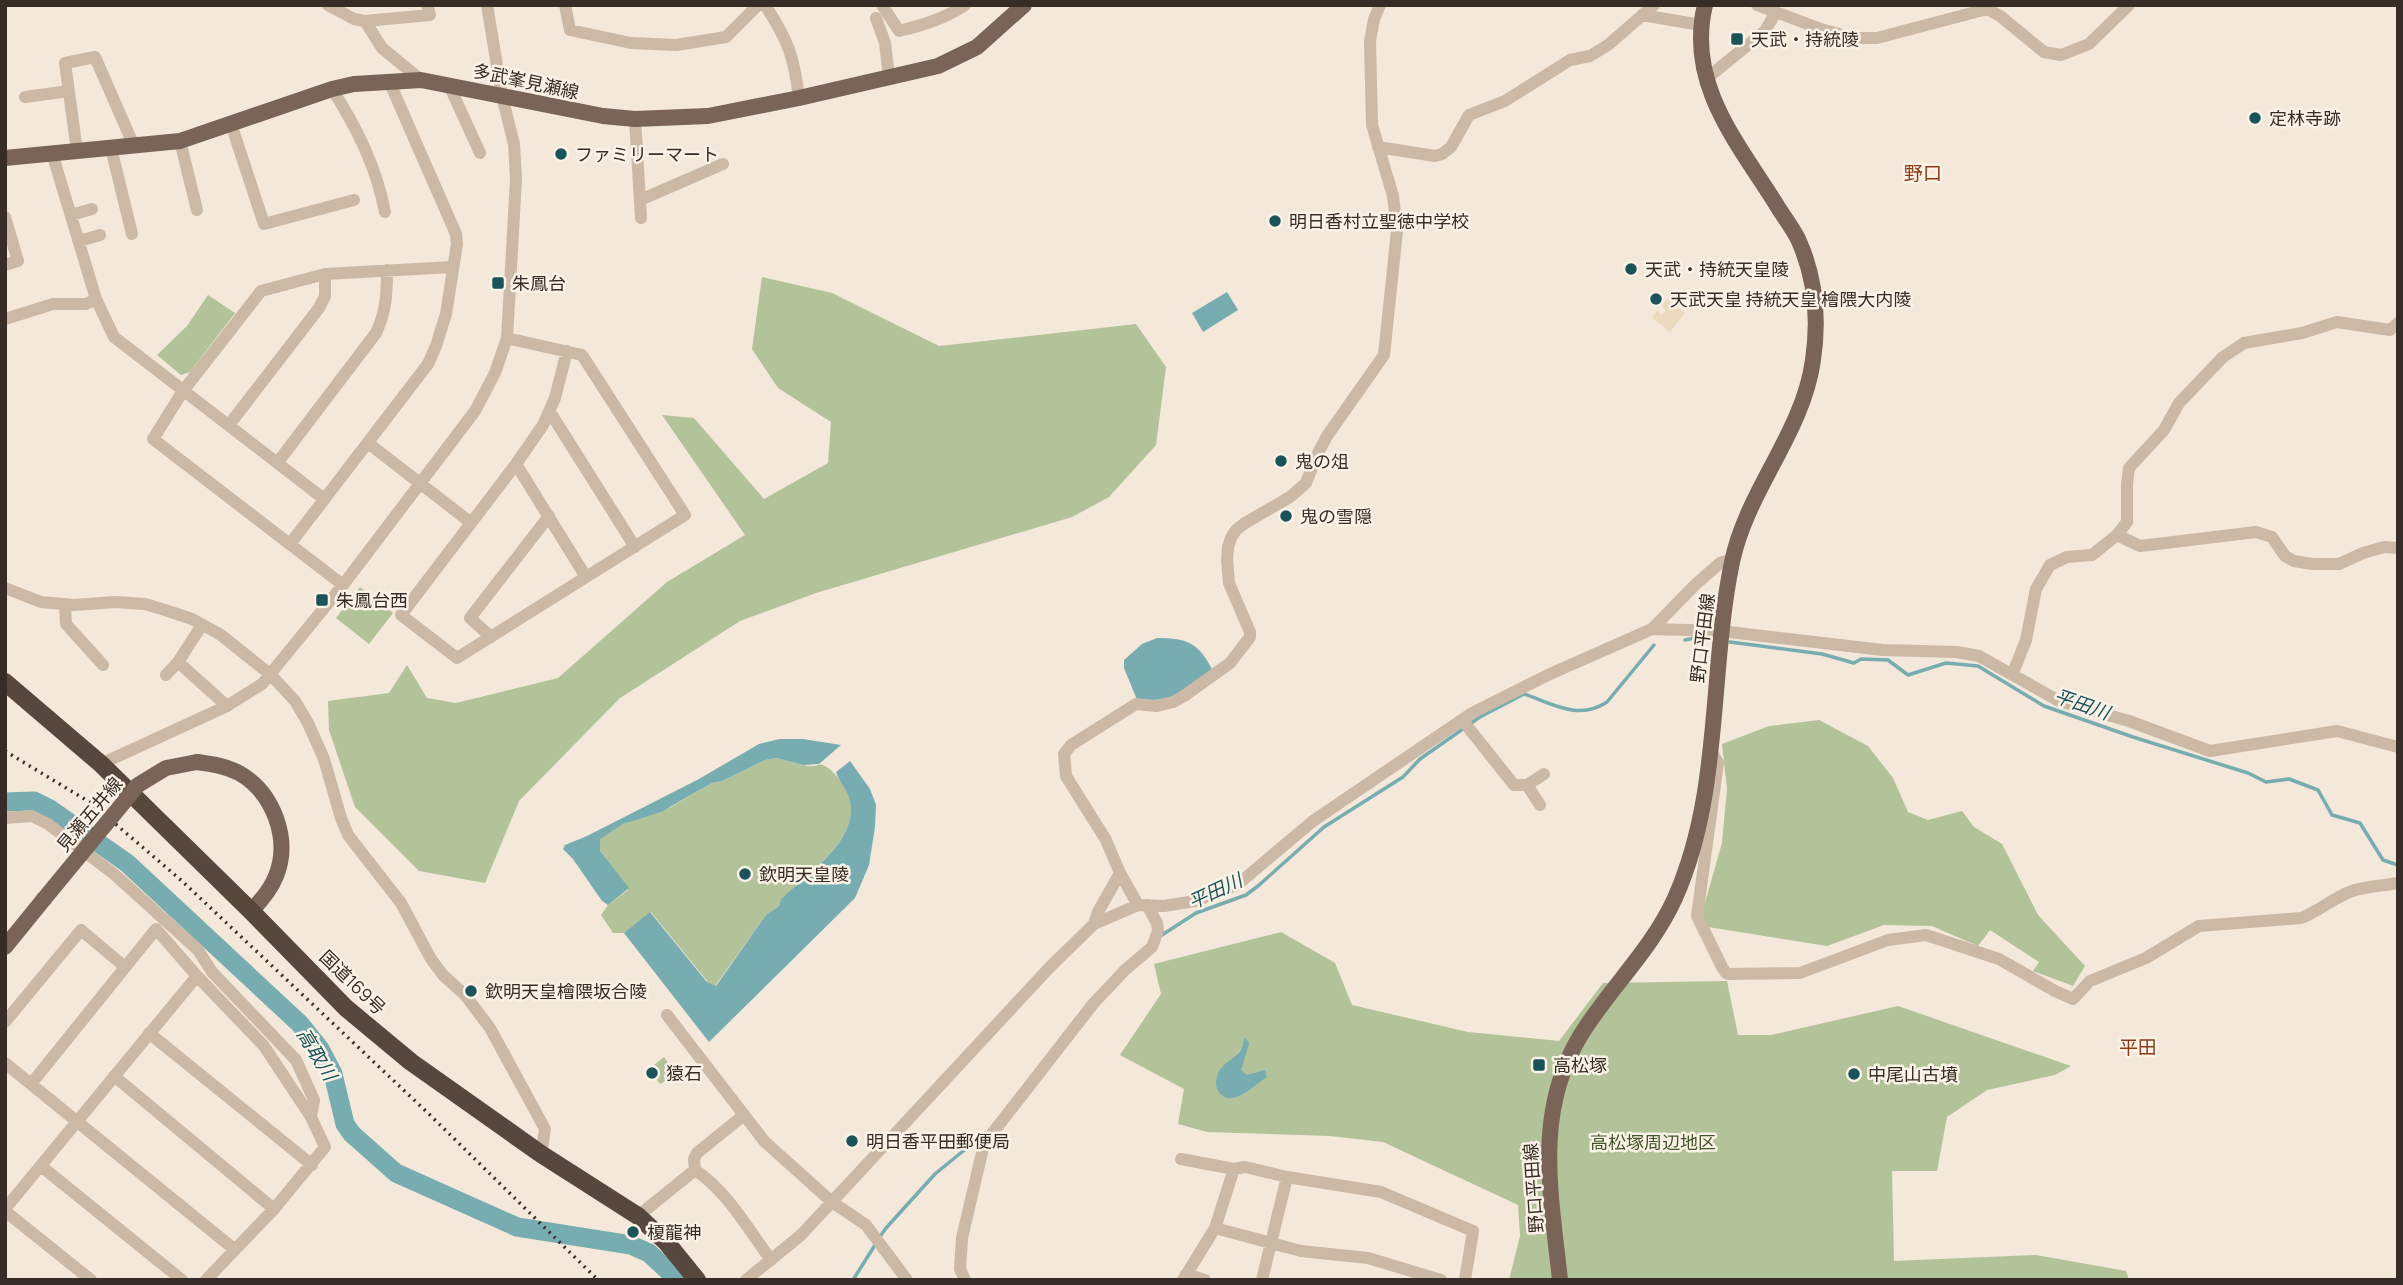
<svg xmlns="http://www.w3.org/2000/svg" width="2403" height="1285" viewBox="0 0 2403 1285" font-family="Manrope,'Noto Sans JP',sans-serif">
<rect width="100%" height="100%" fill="#f3e8d9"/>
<path fill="#b2c299" d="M 762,277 L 832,293 L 939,346 L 1136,324 L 1166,367 L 1156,445 L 1109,497 L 1072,517 L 816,593 L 740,621 L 620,698 L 519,801 L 485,883 L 419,871 L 355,807 L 329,730 L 328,701 L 389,693 L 407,665 L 427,698 L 456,703 L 558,678 L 667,582 L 745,535 L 662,415 L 694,418 L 764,499 L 828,463 L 831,422 L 778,388 L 752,349 Z
M 208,295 L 235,313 L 190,372 L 181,375 L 157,355 L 187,326 Z
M 360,587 L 393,613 L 369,644 L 336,618 Z
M 1819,720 L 1868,746 L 1893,778 L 1908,812 L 1928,820 L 1962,811 L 1974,827 L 2002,844 L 2038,915 L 2085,966 L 2073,986 L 2033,971 L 2039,962 L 1990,930 L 1978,946 L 1932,926 L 1884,925 L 1827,946 L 1708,927 L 1702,913 L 1722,843 L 1727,789 L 1722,744 L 1769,726 Z
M 777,758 C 789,760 802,767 814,766 C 820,765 819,763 825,766 C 834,771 841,781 846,790 C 870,832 807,874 781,899 L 779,906 L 766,915 L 715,986 L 707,981 L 651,912 L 624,933 L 613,933 L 601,915 L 608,905 L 628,890 L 600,851 L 599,839 L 623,824 L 671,807 L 712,783 L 722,781 L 765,760 Z
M 1281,932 L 1335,963 L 1352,1005 L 1468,1032 L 1559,1041 L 1603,983 L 1727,981 L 1738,1035 L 1771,1035 L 1898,1006 L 2071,1066 L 2055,1075 L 1987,1090 L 1947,1117 L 1937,1171 L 1892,1171 L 1894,1261 L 2036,1255 L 2126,1271 L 2129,1280 L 1509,1280 L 1520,1236 L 1518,1205 L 1383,1142 L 1330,1136 L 1207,1132 L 1178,1124 L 1184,1089 L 1120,1055 L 1161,994 L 1154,964 Z
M 664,1057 L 676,1075 L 660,1084 L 649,1069 Z"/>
<path fill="#ecdabf" d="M 1667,299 L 1685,313 L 1670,332 L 1652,318 L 1657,311 L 1662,315 L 1666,310 L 1662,306 Z"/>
<path fill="#77acb1" d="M 1227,292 L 1238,310 L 1203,332 L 1192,313 Z
M 1157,638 C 1188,638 1199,643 1213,671 L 1171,698 L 1138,702 L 1124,668 L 1124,660 L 1142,644 Z
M 780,739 L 803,739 L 841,745 L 819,764 L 803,765 L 777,758 L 765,760 L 722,781 L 712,783 L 661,812 L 623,824 L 600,839 L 600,851 L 629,888 L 608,905 L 602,901 L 573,859 L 563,849 L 565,845 L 587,836 L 699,779 L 759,744 Z
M 850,761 L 870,789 L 876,805 L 875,827 L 869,865 L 855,898 L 709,1042 L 624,933 L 650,912 L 706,981 L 716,986 L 766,915 L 779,906 L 781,899 C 806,875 859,840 850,801 C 848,790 839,782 836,772 Z
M 1245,1037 L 1249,1044 L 1241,1070 L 1247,1075 L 1265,1070 L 1267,1077 C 1255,1084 1232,1110 1219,1092 C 1214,1085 1216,1079 1219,1071 C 1224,1063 1233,1059 1240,1052 C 1243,1048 1243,1042 1245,1037 Z"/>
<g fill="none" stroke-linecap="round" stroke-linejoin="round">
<path stroke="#77acb1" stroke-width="3.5" d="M 1685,640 L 1695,638 L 1710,640
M 1730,642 L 1822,654 L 1854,663 L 1861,659 L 1888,660 L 1908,675 L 1946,663 L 1978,666 L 2044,706 L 2133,737 L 2248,773 L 2266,782 L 2289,779 L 2318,790 L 2332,815 L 2360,823 L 2383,860 L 2398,865
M 1162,935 L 1196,913 L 1246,895 L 1258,886 L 1324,827 L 1403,777 L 1420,759 L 1480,717 L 1524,694 C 1553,704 1579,721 1607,702 L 1654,645
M 879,1238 L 886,1228 L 935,1174 L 985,1133
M 853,1280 L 875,1245"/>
<path stroke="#77acb1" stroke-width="19" d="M 5,802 L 34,801 L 50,809 L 127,863 L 300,1024 L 320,1049 L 333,1074 L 345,1124 L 352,1134 L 396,1173 L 517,1227 L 631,1245 L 649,1253 L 678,1280"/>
<path stroke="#cbb8a5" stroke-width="12" d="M 328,5 L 354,19 L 365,21
M 565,5 L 570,30 L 631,43 L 676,45 L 726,37 L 758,5
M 765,5 C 788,40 794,56 799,98
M 882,5 L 899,31 C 923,25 944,19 965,5
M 1757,5 L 1821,29 L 1853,38 L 1877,38 L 1987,9 L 2000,16 L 2044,52 L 2061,55 L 2089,44 L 2129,5
M 1642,15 L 1701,25
M 876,18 L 885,43 L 889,77
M 1706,79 L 1765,31 L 1776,12 L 1772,7
M 421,80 L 382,48 L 365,21 L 430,15 L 427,5
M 449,85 L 480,153
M 332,89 C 357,128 376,166 385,212
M 25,97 L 69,91
M 635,119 L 641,218
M 231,124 L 264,224 L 354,200
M 180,141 L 197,210
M 1378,147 L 1435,156 L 1442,154 L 1451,147 L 1469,115 L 1505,101 L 1570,60 L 1590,56 L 1608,45 L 1654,5
M 111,148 L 132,234
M 77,151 L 65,63 L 95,57 L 134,146
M 52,153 L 96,299 L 114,337 L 324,499
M 640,200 L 723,164
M 71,215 L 92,209
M 5,217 L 18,261 L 5,265
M 79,241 L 100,235
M 5,319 L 53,304 L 86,304 L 96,299
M 507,338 L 582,355 L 685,515 L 457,658 L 401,615 L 516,464 L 543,425 L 555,398 L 567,351
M 550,412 L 635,547
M 229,425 L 319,308 L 325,296 L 325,274
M 368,443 L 470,522
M 278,462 L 376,333 C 386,312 387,294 387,270
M 516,464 L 586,577
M 2117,535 L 2140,546 L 2256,532 L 2272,537 L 2285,556 L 2294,561 L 2312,564 L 2339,564 L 2363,553 L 2384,547 L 2398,548
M 290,544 L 428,364 L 436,346 L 446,314 L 457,244 L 456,234 L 389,81
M 343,585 L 153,439 L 183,391 L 261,291 L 325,274 L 453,267
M 5,588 L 41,602 L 74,605 L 115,602 L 145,604 L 165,610 L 192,619 L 221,635 L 271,675 L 295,701 L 308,723 L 324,759 L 341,818 L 348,835 L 401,903 L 431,959 L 443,975 L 465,995 L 490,1028 L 545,1129 L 541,1154
M 65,605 L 66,624 L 103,665
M 1652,629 L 1721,631 L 1883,650 L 1957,652 L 1979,656 L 2059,701 L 2129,721 L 2210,751 L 2337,731 L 2398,747
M 491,637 L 470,618 L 549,516
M 178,662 L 227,706
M 2013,673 L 2026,640 L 2036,589 L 2050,565 L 2067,557 L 2092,555 L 2117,535 L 2127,522 L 2127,484 L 2129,468 L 2164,430 L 2179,403 L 2223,357 L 2244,343 L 2302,333 L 2337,322 L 2390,330 L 2398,323
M 166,675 L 178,662 L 202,625
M 1463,721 L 1514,785 L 1527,785 L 1544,774
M 1710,749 L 1718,763 L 1697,916 L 1722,967 L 1726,973 L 1729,974 L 1800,973 L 1888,940 L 1926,935 L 1999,959 L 2055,991 L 2073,999 L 2090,981 L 2146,958 L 2199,926 L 2301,918 C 2319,911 2333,898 2352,891 C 2366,886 2383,886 2398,883
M 101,764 L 227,706 L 262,684 L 343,585 L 475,411 L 495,373 L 507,338 L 516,179 L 514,144 L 502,96 L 487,5
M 1527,785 L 1540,805
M 5,818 L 32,816 L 48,824 L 114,874 L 198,950 L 212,972 L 296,1060 L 314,1100 L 311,1117
M 1138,905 L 1120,873 L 1106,840 L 1066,776 L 1064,754 L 1071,745 L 1136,704 L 1157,706 L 1173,702 L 1184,696 L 1230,663 L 1250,637 L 1250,632 L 1229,583 L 1227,560 L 1228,547 L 1231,538 L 1236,530 L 1245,523 L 1290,497 L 1306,483 L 1317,455 L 1327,436 L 1384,355 L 1397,231 L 1393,196 L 1372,125 L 1370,41 L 1374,19 L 1380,5
M 1094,924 L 1098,912 L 1120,873
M 667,1015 L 765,1142 L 832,1202 L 866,1225 L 907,1280
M 5,1022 L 81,930 L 125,967
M 149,1033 L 312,1165
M 5,1063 L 234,1249
M 114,1076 L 274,1209
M 31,1084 L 156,929 L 197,976 L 264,1046 L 311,1117 L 325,1147 L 274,1209 L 206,1280
M 744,1115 L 697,1153 L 694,1159 L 695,1170 C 727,1191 748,1229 771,1260
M 1181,1159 L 1234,1169 L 1245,1167 L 1287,1177
M 41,1166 L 182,1280
M 5,1209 L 197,976
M 5,1211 L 91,1280
M 638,1216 L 695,1170
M 1215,1228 L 1301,1251 L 1368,1258 L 1441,1280
M 1186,1274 L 1205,1280
M 746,1280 L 801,1235 L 1049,968 L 1094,924 L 1138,905 L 1164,906 L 1195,901 L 1237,885 L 1313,821 L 1472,713 L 1550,674 L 1652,629 L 1695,585 L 1720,563 L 1733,559
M 965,1280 L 960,1269 L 962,1238 L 984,1144 L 1093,1004 L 1125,970 L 1152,947 L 1158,931 L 1157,923 L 1147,905
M 1183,1280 L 1215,1228 L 1234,1169
M 1262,1280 L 1287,1177 L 1381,1192 L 1473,1231 L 1465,1280"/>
<path stroke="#796457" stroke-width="16" d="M 5,158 L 180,141 L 332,89 L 354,84 L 421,80 L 603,116 L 635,119 L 708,116 L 799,98 L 938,66 L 977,47 L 1024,5
M 197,762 C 212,764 226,766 239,773 C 273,792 291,839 276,876 C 271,889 261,901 251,911
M 5,947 L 44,899
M 1560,1280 C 1551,1194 1533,1111 1582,1033 C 1611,987 1652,949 1675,898 C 1722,793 1709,673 1732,562 C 1747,490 1803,433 1813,360 C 1819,319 1815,276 1798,239 C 1792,227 1783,216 1776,204 C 1737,142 1686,83 1705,5"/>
<path stroke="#58473d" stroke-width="18" d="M 5,682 L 101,764 L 251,911 L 346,1008 L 411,1062 L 541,1154 L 638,1216 L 667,1243 L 697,1280"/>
<path stroke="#372c26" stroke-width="3.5" stroke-dasharray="2 5" stroke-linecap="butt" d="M 5,751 L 91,803 L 182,881 L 430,1115 L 598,1280"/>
<path stroke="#796457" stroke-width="16" d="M 44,899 L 138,785 L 166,768 L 197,762"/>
</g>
<g fill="#1a535a" stroke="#faf2e6" stroke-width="2.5">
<rect x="1730" y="32" width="14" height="14" rx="3.5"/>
<circle cx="2255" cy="118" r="7"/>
<circle cx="561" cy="154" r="7"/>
<circle cx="1275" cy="221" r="7"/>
<circle cx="1631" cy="269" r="7"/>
<rect x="491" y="276" width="14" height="14" rx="3.5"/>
<circle cx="1656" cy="299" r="7"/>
<circle cx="1281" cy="461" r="7"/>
<circle cx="1286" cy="516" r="7"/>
<rect x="315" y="593" width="14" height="14" rx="3.5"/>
<circle cx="745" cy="874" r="7"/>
<circle cx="471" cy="991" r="7"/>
<rect x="1532" y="1058" width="14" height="14" rx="3.5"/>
<circle cx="652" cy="1073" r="7"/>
<circle cx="1854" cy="1074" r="7"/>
<circle cx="852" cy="1141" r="7"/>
<circle cx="633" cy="1232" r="7"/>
</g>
<g text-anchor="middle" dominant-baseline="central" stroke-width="5" stroke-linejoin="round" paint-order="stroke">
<g font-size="18" fill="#372c26" stroke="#faf2e6" text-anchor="start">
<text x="1751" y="39">天武・持統陵</text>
<text x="2269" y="118">定林寺跡</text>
<text x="575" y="154">ファミリーマート</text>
<text x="1289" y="221">明日香村立聖徳中学校</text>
<text x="1645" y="269">天武・持統天皇陵</text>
<text x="512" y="283">朱鳳台</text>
<text x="1670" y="299">天武天皇 持統天皇 檜隈大内陵</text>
<text x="1295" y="461">鬼の俎</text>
<text x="1300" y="516">鬼の雪隠</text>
<text x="336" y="600">朱鳳台西</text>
<text x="759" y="874">欽明天皇陵</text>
<text x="485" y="991">欽明天皇檜隈坂合陵</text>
<text x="1553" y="1065">高松塚</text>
<text x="666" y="1073">猿石</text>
<text x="1868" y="1074">中尾山古墳</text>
<text x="866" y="1141">明日香平田郵便局</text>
<text x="647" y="1232">榎龍神</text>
</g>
<g font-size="18" fill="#372c26" stroke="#faf2e6">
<text transform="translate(526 81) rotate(12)">多武峯見瀬線</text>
<text transform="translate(1702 638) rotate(-83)">野口平田線</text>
<text transform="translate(89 814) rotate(-50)">見瀬五井線</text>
<text transform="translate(353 982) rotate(44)">国道169号</text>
<text transform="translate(1533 1188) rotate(-94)">野口平田線</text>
</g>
<g font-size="18" fill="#435629" stroke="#faf2e6">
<text x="1653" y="1142">高松塚周辺地区</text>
</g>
<g font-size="19" fill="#8a3b1b" stroke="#faf2e6">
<text x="1923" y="173">野口</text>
<text x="2138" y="1047">平田</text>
</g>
<g font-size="19" font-style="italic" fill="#1a535a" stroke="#faf2e6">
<text transform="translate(2082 704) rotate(19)">平田川</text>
<text transform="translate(1215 891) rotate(-25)">平田川</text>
<text transform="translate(317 1054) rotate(59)">高取川</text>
</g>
</g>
<rect width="2403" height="1285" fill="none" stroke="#372c26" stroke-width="14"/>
</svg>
